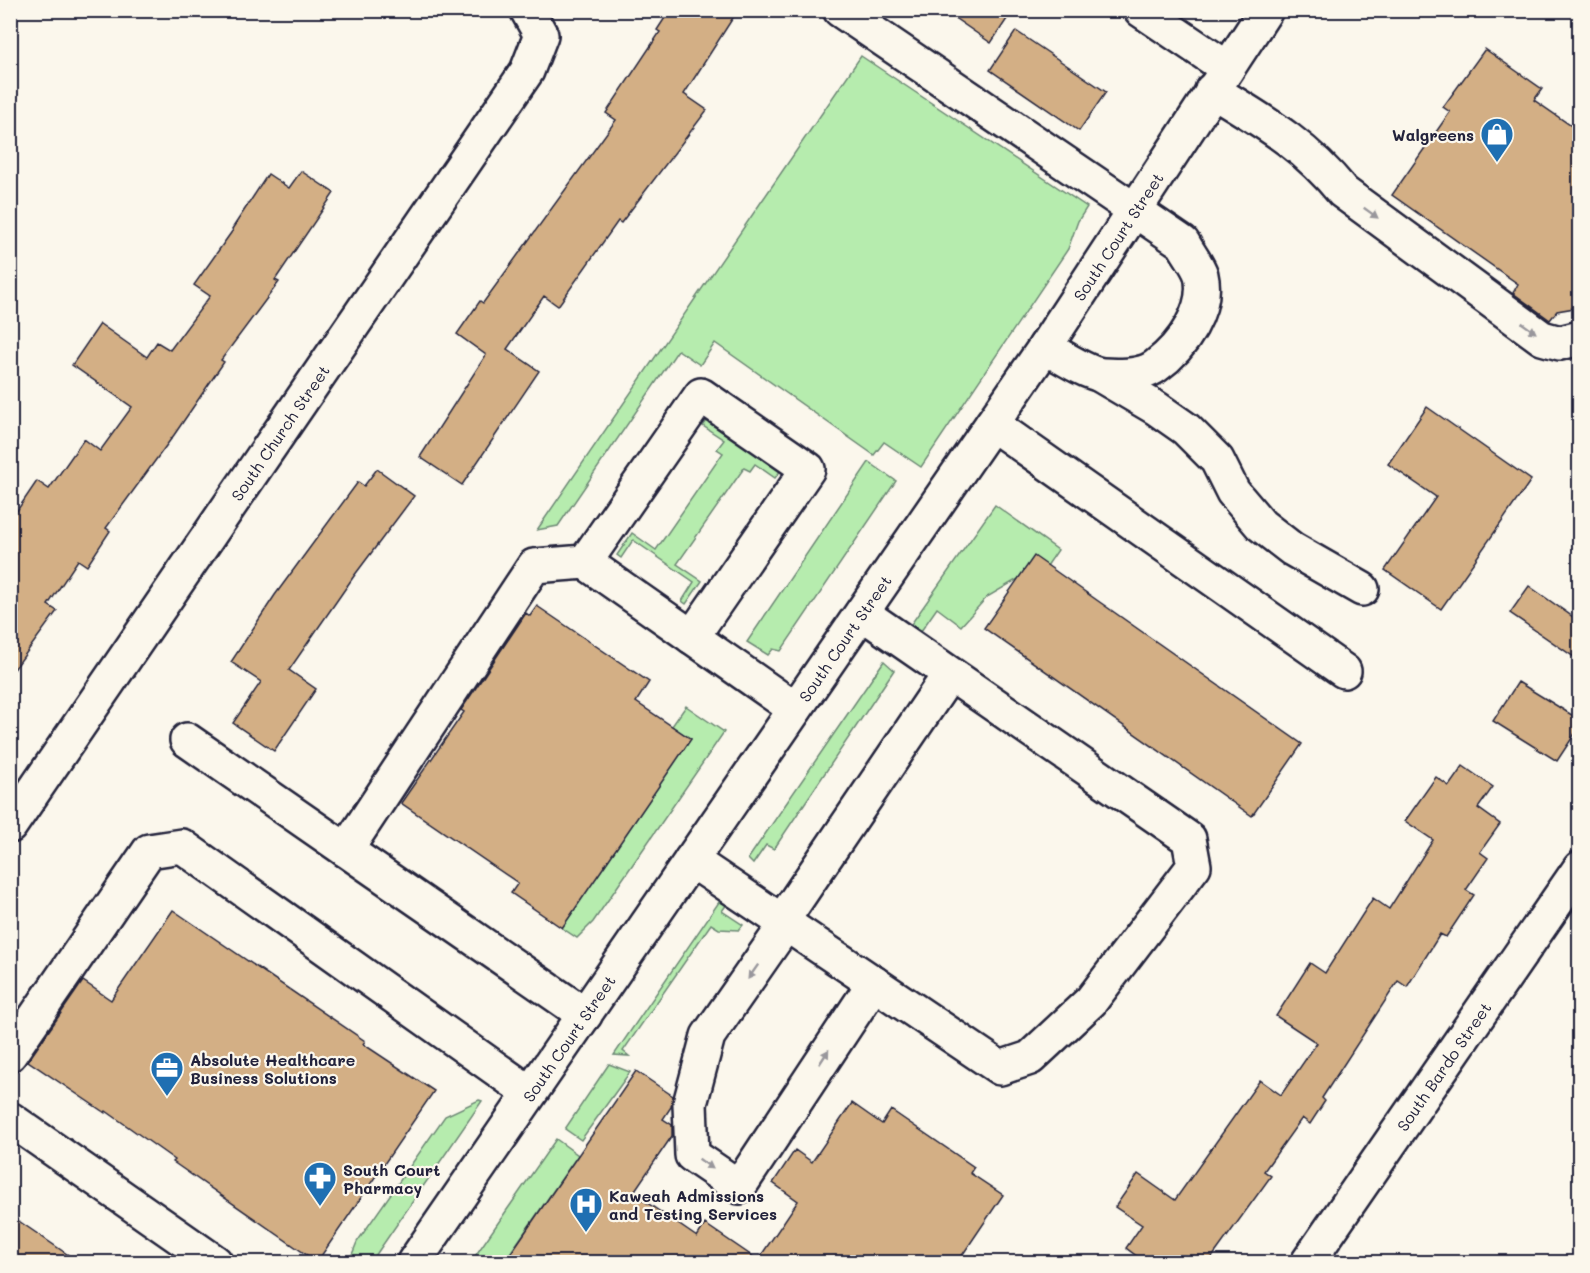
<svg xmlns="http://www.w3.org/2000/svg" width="1590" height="1273" viewBox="0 0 1590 1273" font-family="Mali,sans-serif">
<rect width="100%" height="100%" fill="#fbf7ec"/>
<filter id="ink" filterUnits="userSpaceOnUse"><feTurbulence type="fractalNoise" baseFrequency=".0167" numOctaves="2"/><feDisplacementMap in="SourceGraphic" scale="12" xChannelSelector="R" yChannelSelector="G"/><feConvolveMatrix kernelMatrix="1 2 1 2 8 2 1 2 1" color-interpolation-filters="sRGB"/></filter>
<g filter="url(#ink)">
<path fill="#b6ecae" stroke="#6c8774" stroke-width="1.5" d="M 861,56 L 1087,207 L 1078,221 L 1068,249 L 921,467 L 884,442 L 874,455 L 715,343 L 700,365 L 678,350 L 558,526 L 537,530 Z
M 709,418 L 782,469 L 775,478 L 755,464 L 750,471 L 744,468 L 677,564 L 702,581 L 686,604 L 682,601 L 694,582 L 633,540 L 621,558 L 617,555 L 632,533 L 656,550 L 723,453 L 717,449 L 724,440 L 703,426 Z
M 869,462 L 896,481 L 781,651 L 773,649 L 768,655 L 747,642 Z
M 995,505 L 1058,550 L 1047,566 L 1034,557 L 1018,579 L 987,597 L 961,626 L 937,608 L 919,634 L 909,627 Z
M 884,661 L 894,670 L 774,849 L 766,845 L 753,864 L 748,859 Z
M 686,706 L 724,732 L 593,922 L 577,938 L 562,928 L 691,739 L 672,726 Z
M 719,902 L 727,904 L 722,911 L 743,925 L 739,930 L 719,929 L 711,924 L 623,1051 L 629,1056 L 614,1055 Z
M 609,1064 L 630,1072 L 581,1140 L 565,1129 Z
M 479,1100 L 482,1101 L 371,1262 L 349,1262 L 357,1242 L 445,1116 Z
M 556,1139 L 578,1155 L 504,1262 L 471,1262 Z"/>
<path fill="#d3af85" stroke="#22223b" stroke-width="1.5" d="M 670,10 L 738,10 L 684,94 L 707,110 L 621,223 L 618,221 L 558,306 L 544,296 L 507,349 L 539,371 L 462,485 L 420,457 L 486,355 L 457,334 L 480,301 L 483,303 L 616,120 L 606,113 L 660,32 L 657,30 Z
M 943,10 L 1013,10 L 991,43 Z
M 1016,31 L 1106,92 L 1079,131 L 990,70 Z
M 1485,49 L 1542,89 L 1534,100 L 1580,132 L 1580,307 L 1557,311 L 1550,320 L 1513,293 L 1518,284 L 1392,195 L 1450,112 L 1443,107 Z
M 301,171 L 334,193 L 275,280 L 279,282 L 221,360 L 224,362 L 174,435 L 106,528 L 110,531 L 87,566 L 78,560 L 48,605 L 57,611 L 10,675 L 10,521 L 37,481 L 49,489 L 84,439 L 100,451 L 132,407 L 72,365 L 100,324 L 147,357 L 157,342 L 170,350 L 210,296 L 194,285 L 233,230 L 232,229 L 268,174 L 289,188 Z
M 1427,407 L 1531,480 L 1441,609 L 1385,570 L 1436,497 L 1388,464 Z
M 377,469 L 414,496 L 354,576 L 289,670 L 316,689 L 274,751 L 233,723 L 261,682 L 231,662 L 275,595 L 358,482 L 364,486 Z
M 1034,556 L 1302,744 L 1252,816 L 984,628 Z
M 1529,586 L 1580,622 L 1580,661 L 1510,613 Z
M 537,606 L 649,682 L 636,702 L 691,739 L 562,928 L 511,893 L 518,883 L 401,803 L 464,712 L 461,710 L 526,613 L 530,616 Z
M 1518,682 L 1580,720 L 1580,726 L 1557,761 L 1493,721 Z
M 1463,766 L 1493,787 L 1478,808 L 1500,824 L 1480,852 L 1488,858 L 1466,890 L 1474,895 L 1446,937 L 1440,934 L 1407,987 L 1398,981 L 1322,1098 L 1325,1101 L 1310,1124 L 1302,1118 L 1264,1171 L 1271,1176 L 1208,1263 L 1146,1263 L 1126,1248 L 1142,1225 L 1115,1207 L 1138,1174 L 1175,1200 L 1260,1080 L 1281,1095 L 1317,1043 L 1276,1016 L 1310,963 L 1325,973 L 1373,898 L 1389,909 L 1433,840 L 1405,821 L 1436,777 L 1449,786 Z
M 173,910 L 365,1041 L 363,1044 L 434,1091 L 317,1262 L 173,1162 L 175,1160 L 106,1111 L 105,1113 L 28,1061 L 83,981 L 111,1000 Z
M 636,1071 L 673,1096 L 671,1107 L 663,1119 L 672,1125 L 672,1136 L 633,1193 L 697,1237 L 705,1224 L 758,1260 L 798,1201 L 773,1183 L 795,1150 L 812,1162 L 852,1103 L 882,1124 L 891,1110 L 974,1167 L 970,1173 L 1003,1195 L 957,1263 L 504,1263 Z
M 10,1215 L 80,1263 L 10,1263 Z"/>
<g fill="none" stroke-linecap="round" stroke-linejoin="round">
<defs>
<g id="minor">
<path d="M 840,10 L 1183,243 C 1188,253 1198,265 1201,275 C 1209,309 1182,347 1156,366 C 1143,376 1119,376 1103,375 C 1088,374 1059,355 1045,347"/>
<path d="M 1141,10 L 1227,68"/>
<path d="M 1212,90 C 1264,122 1304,144 1343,192 L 1542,338 L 1560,343 L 1580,338"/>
<path d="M 1100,375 L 1156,408 L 1186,429 L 1217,460 L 1233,492 L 1261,525 L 1292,549 L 1362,589"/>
<path d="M 992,424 L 1344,671"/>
<path d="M 585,562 L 701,395 L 808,469 L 692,637"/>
<path d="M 187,740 L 346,850"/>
<path id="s1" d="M 10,826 L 527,71 L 541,35 L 527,10"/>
<path d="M 691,860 L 1000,1068 L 1030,1058 L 1091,1001 L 1194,866 L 1189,839 L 862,613"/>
<path d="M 782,921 L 949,675"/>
<path d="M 786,924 L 708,1036 L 690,1104 L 692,1155 L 739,1187 L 874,983"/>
<path d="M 585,1015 L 346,850 L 534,566 L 585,562 L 795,709"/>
<path d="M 10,1054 L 149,851 L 182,846 L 530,1093"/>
<path d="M 10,1119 L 215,1262"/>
<path id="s2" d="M 414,1262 L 1045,347 L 1266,10"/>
<path id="s3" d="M 1308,1262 L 1580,868"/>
</g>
</defs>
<use href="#minor" stroke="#22223b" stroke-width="38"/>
<use href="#minor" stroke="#fbf7ec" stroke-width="33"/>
</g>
<defs><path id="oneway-solid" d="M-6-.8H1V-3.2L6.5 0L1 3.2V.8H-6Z" transform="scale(1.5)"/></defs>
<g fill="#99979c">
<use href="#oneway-solid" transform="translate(1371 213) rotate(36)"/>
<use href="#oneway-solid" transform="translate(1529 328) rotate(36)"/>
<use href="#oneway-solid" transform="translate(753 972) rotate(125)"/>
<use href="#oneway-solid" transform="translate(824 1057) rotate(-57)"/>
<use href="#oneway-solid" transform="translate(706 1164) rotate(35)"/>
</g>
</g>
<defs>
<symbol id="shop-pin" viewBox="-11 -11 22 30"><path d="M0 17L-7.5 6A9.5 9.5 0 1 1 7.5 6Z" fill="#1f6fb2" stroke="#fbf7ec"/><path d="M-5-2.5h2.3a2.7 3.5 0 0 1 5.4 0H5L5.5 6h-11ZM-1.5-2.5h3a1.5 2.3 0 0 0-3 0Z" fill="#fff"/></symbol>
<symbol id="office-pin" viewBox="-11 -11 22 30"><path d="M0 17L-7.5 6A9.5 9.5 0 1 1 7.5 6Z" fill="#1f6fb2" stroke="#fbf7ec"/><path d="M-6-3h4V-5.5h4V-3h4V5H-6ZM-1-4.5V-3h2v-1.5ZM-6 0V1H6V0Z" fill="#fff"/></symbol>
<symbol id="pharmacy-pin" viewBox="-11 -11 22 30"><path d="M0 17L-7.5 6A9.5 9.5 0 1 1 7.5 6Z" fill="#1f6fb2" stroke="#fbf7ec"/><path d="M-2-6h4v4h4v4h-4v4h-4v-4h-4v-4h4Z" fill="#fff"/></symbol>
<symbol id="hospital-pin" viewBox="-11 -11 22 30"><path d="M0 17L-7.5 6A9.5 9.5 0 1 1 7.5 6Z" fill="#1f6fb2" stroke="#fbf7ec"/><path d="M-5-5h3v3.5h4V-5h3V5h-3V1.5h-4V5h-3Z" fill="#fff"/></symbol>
</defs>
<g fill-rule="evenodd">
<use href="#shop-pin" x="1478" y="115" width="38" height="52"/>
<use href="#office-pin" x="148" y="1049" width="38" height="52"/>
<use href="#pharmacy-pin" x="301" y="1159" width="38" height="52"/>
<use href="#hospital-pin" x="567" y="1185" width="38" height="52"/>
</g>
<g text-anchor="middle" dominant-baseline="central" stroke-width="4.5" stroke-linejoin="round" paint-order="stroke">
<g font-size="16" font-weight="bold" fill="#22223b" stroke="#fbf7ec" text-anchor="start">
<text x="1474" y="134" text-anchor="end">Walgreens</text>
<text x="190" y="1059">Absolute Healthcare<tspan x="190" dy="18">Business Solutions</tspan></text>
<text x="343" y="1169">South Court<tspan x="343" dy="18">Pharmacy</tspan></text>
<text x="609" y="1195">Kaweah Admissions<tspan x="609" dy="18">and Testing Services</tspan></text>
</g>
<g font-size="16" fill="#22223b" stroke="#fbf7ec">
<text stroke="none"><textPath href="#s2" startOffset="1244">South Court Street</textPath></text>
<text stroke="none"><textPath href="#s1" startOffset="477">South Church Street</textPath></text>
<text stroke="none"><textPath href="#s2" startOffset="758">South Court Street</textPath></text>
<text stroke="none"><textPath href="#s2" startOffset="272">South Court Street</textPath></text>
<text stroke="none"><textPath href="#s3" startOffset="238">South Bardo Street</textPath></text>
</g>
</g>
<rect width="1590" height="1273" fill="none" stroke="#fbf7ec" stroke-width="36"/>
<rect x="18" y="18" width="1554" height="1237" fill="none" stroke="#22223b" stroke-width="2" filter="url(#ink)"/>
</svg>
